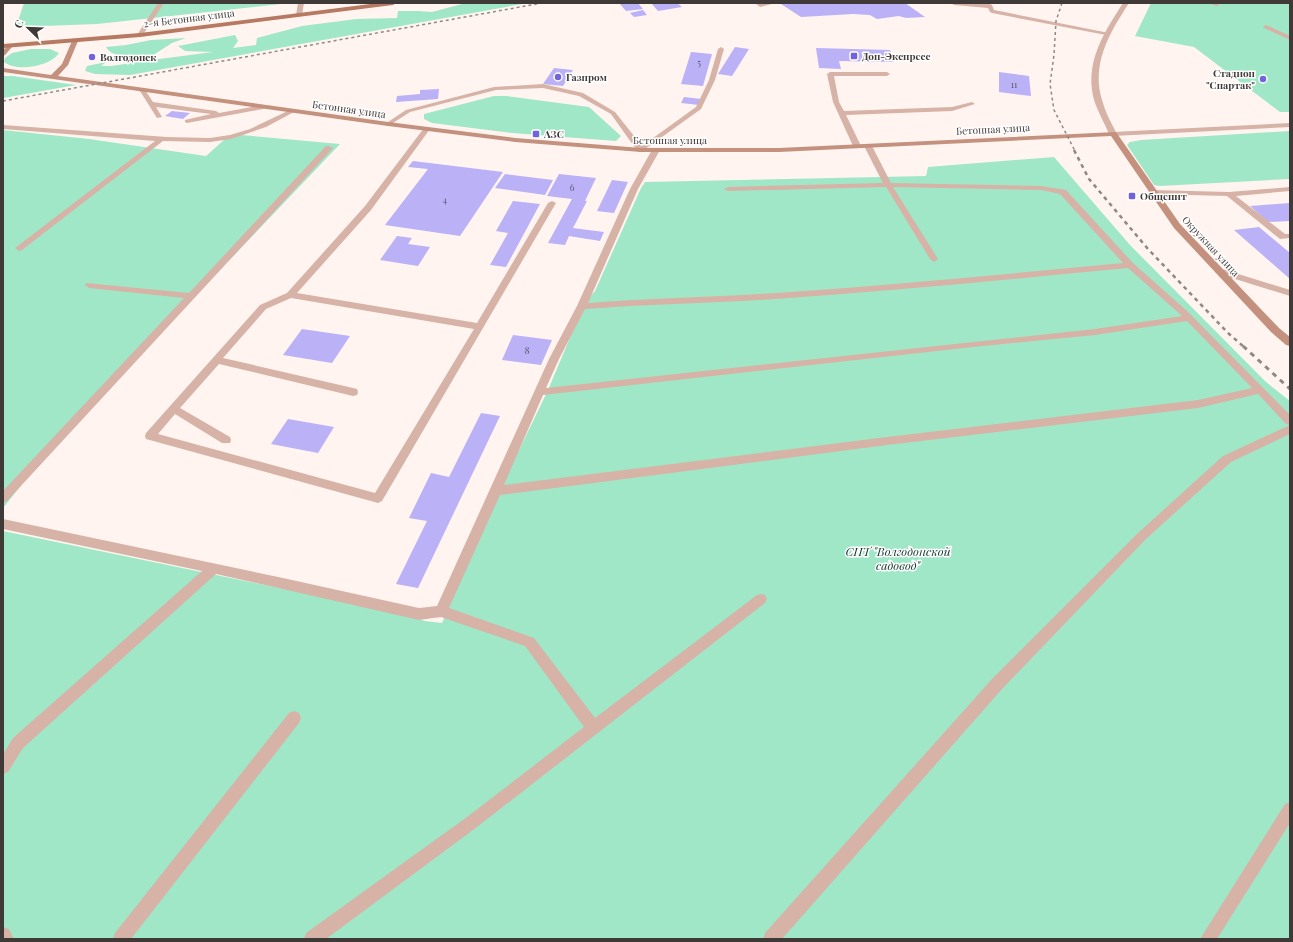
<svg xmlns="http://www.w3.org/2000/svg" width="1293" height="942" viewBox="0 0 1293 942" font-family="'Playfair Display',serif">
<rect width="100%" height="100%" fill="#fff4f0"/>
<path fill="#a0e7c7" d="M 24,3 L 290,3 L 97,24 L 16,27 Z
M 487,3 L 528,3 L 130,75 L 95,74 L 85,71 L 87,66 L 106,62 L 101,66 L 111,66 L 132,63 L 135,58 C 124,56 112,57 106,47 L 126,45 L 151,40 L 186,38 L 172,43 L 144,61 L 213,52 L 185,51 L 178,46 L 235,35 L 238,41 L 233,48 L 256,45 L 257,38 L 302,26 L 356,19 L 397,18 L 398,11 L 418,11 L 432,12 L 462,4 Z
M 1151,3 L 1290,3 L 1290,112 L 1280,112 L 1194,47 L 1135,36 Z
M 31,49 L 50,49 L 59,53 C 50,67 16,72 4,62 L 5,58 L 12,53 Z
M 3,76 L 13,76 L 76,85 L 3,98 Z
M 494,96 L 506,96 L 589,107 L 621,136 L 616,141 L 512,133 L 432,123 L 424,119 L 424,114 Z
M 3,130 L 89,139 L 206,156 L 225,139 L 241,135 L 340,144 L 56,442 L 3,508 Z
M 1290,131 L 1290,179 L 1160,186 L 1154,185 L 1127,145 L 1130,142 L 1141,140 Z
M 1054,157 L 1130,245 L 1266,382 L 1290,401 L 1290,939 L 3,939 L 3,531 L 400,613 L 425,621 L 442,623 L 495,500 L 548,390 L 585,302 L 595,291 L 641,188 L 645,182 L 926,176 L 928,167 Z"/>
<path fill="#bab1f7" d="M 619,3 L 638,3 L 643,9 L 626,11 Z
M 651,3 L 677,3 L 682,7 L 658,11 Z
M 791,3 L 905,3 L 925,17 L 906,18 L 899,16 L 877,19 L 870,15 L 853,14 L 801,17 L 781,4 Z
M 643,10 L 647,15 L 634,17 L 630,13 Z
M 735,47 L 749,49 L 732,76 L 718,74 Z
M 816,48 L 890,50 L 894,62 L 839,61 L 841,69 L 819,68 Z
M 691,52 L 712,54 L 703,86 L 681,84 Z
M 554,68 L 573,70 L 563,86 L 543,84 Z
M 999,72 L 1029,76 L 1031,96 L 999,92 Z
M 439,89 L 438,99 L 396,102 L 397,96 L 420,94 L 420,90 Z
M 684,97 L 701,99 L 699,105 L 681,103 Z
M 172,111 L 190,113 L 183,119 L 165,116 Z
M 413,161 L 503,172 L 460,236 L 385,225 L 428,169 L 408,167 Z
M 505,174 L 553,180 L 545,195 L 495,188 Z
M 559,174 L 596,178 L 585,201 L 587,201 L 573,228 L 604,232 L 600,241 L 569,236 L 565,245 L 548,243 L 572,199 L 547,196 Z
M 612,180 L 628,182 L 614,213 L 597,211 Z
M 513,201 L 540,204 L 506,267 L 490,265 L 508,233 L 496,231 Z
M 1290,203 L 1290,221 L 1268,222 L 1250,206 Z
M 1259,227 L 1290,253 L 1290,279 L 1234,230 Z
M 397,236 L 412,238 L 408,244 L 430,247 L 418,266 L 380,260 Z
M 302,329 L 350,336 L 332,363 L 283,355 Z
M 513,335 L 552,340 L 541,365 L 502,360 Z
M 481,413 L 500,416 L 418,588 L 396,584 L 427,521 L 409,518 L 431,473 L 449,477 Z
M 288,419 L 334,427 L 318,453 L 271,444 Z"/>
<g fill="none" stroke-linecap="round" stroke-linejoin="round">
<path fill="#d6b3a6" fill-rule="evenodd" d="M 158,3 L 164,3 L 142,36 L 138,36 L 137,35 Z
M 298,3 L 304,3 L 302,15 L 299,17 L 296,15 Z
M 755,3 L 776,3 L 760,7 Z
M 951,3 L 990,4 L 992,5 L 994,10 L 1109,33 L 1106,35 L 992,13 L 990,12 L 988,8 L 954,5 Z
M 1207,3 L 1219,3 L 1220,4 L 1217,6 Z
M 1266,25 L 1290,36 L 1290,40 L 1264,28 L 1263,27 Z
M 721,47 L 724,49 L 715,80 L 701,109 L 641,152 L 638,152 L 611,114 L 579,96 L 543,88 L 496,90 L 410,112 L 390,125 L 385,124 L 406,110 L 494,87 L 543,84 L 583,93 L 615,112 L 642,146 L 696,107 L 709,80 L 718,49 Z
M 830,72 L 887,72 L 890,74 L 887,76 L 834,76 L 839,102 L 844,111 L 952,107 L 972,102 L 975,104 L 952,111 L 846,115 L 861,146 L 857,148 L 853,146 L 833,102 L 827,74 Z
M 141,90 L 145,90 L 153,102 L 216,111 L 219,113 L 263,105 L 266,107 L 263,109 L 187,123 L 185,122 L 185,120 L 211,114 L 156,107 L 162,117 L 157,118 L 140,91 Z
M 292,109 L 294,110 L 294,112 L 266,127 L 231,139 L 210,142 L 163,141 L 22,250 L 19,251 L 15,248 L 155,141 L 3,129 L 3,125 L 167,137 L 210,138 L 230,135 L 250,129 Z
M 426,127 L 430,129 L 371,210 L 297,293 L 477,323 L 548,203 L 552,201 L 556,203 L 382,501 L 378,503 L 146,439 L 145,436 L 146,433 L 260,305 L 287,293 L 365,206 L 424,128 ZM 291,298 L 474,329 L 375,493 L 158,434 L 175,414 L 222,443 L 230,443 L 231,440 L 230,437 L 180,408 L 219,364 L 353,396 L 357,395 L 358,392 L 357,389 L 353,388 L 223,358 L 266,309 Z
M 865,144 L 868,144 L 872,146 L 891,183 L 1041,186 L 1066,190 L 1133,263 L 1187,311 L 1290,415 L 1290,425 L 1286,424 L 1258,394 L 1198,408 L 887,445 L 500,495 L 449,608 L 534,638 L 595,718 L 757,595 L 761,594 L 765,595 L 767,599 L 765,603 L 477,827 L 326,939 L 304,939 L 306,933 L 467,817 L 584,727 L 525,646 L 441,617 L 419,620 L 216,574 L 23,748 L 8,772 L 3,774 L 3,754 L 13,738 L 202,571 L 3,529 L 3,519 L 283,578 L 419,608 L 437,606 L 549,359 L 577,306 L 630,189 L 653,148 L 659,148 L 660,150 L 638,189 L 588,303 C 651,298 713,297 776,293 C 892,285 1008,274 1123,263 L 1060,194 L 1041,190 L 893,187 L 938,259 L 934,262 L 930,259 L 886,187 L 728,191 L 724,189 L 728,187 L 883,183 L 864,146 ZM 1128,268 L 1182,316 L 1095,329 L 546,388 L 559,359 L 585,309 C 649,304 712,303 775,299 C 893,291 1011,279 1128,268 ZM 1187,321 L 1252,388 L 1198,400 L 887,437 L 504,485 L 543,395 L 973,347 L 1095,335 Z
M 326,146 L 329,146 L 333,148 L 7,501 L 3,503 L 3,491 L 184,298 L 89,288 L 85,285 L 86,283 L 189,293 Z
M 1290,187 L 1290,191 L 1236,196 L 1285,234 L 1290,234 L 1290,238 L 1280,239 L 1227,196 L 1152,194 L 1148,192 L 1152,190 L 1229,192 Z
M 1219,268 L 1290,290 L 1290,296 L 1216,273 L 1215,271 L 1216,269 Z
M 1290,425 L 1290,434 L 1231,462 L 1146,539 L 1002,689 L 782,939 L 763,939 L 765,933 L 992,679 L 1138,533 L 1223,456 Z
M 294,711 L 299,713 L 301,718 L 299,723 L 131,939 L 113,939 L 115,933 L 289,713 Z
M 1290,802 L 1290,823 L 1217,939 L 1200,939 L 1285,804 Z
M 3,927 L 9,929 L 14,939 L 3,939 Z"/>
<path fill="#d6b3a6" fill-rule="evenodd" d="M 1123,3 L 1129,3 C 1109,34 1090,65 1103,103 C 1106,114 1112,124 1117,134 L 1113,136 L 1109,134 C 1105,124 1099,114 1095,103 C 1083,65 1103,34 1123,3 Z"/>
<path fill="#d6b3a6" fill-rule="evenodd" d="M 1290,123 L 1290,127 L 1113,136 L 1109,134 L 1113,132 Z"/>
<path fill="#c4917f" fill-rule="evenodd" d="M 75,39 L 78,41 L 68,65 L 58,76 L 388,122 L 515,138 L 641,148 L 779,148 L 1116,132 L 1180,224 L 1279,328 L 1290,337 L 1290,346 L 1286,345 L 1271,332 L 1174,228 L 1111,136 L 779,152 L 641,152 L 515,142 L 388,126 L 3,72 L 3,68 L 51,75 L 62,64 L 72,41 Z
M 10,44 L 13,46 L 5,55 L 3,56 L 3,50 Z"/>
<path fill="#b67962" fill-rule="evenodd" d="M 378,3 L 396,3 L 393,5 L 140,37 L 3,48 L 3,44 L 140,33 Z"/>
<path stroke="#908885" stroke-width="1.5" stroke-dasharray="3 3" stroke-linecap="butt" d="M 1062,3 L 1056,21 L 1054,55 L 1050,84 L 1054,110 L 1075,151
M 3,101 L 542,3"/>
<path stroke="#908885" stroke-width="2.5" stroke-dasharray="4 4" stroke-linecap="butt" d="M 1074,150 L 1089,179 L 1148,249 L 1228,333 L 1244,347"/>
<path stroke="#908885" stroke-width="3" stroke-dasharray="5 5" stroke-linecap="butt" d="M 1243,346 L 1290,389"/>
</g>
<g fill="#7262dc" stroke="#fff" stroke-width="1.5">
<rect x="850" y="52" width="8" height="8" rx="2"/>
<circle cx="92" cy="57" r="4"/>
<circle cx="558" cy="77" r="4"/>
<circle cx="1263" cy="79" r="4"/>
<rect x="532" y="130" width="8" height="8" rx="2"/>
<rect x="1128" y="192" width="8" height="8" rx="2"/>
</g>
<g text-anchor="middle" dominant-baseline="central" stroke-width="3" stroke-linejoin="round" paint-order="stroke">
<g font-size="9" fill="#5e5767">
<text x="699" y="62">5</text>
<text x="1014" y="84">11</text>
<text x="572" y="187">6</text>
<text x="445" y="199">4</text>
</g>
<g font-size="10" fill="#3f3937" stroke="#fff">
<text transform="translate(189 18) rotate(-7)">2-я Бетонная улица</text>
<text transform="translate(349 109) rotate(8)">Бетонная улица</text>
<text transform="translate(993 129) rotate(-3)">Бетонная улица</text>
<text x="670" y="140">Бетонная улица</text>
<text transform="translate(1211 246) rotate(47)">Окружная улица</text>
</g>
<g font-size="10" font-weight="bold" fill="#3f3937" stroke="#fff" text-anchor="start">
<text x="862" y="56">Дон-Экспресс</text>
<text x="100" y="57">Волгодонск</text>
<text x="1255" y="73" text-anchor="end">Стадион<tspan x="1255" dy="12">"Спартак"</tspan></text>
<text x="566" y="77">Газпром</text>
<text x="544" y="134">АЗС</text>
<text x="1140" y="196">Общепит</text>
</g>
<g font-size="10" fill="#5e5767">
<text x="527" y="350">8</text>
</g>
<g font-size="12" font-style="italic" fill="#0e3527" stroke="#fff">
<text x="898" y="551">СНТ "Волгодонской<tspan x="898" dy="14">садовод"</tspan></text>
</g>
</g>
<rect width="1293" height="942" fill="none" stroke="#3f3937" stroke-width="8"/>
<g transform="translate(28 28) rotate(293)" stroke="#ffffff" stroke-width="3" paint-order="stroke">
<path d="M0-3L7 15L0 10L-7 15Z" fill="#3f3937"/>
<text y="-6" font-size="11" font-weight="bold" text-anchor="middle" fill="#3f3937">С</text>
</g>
</svg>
